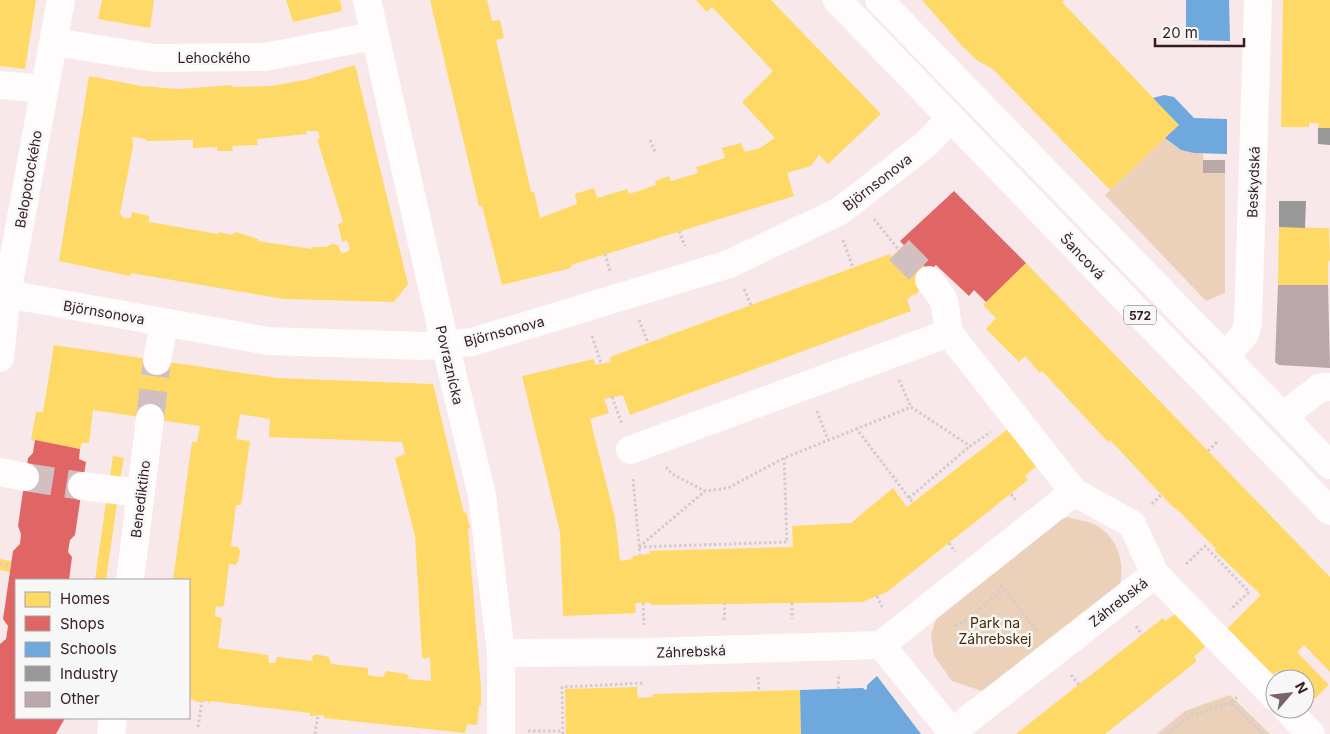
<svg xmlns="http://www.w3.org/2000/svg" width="1330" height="734" viewBox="0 0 1330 734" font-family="Inter,sans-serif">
<rect width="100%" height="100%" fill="#f8e8ea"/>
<path fill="#ecd1ba" d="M 1165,138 L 1181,150 L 1203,154 L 1204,172 L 1225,173 L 1225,293 L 1206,301 L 1105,195 Z
M 1068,517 C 1076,520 1086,521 1094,524 C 1119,537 1127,567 1118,591 L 982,691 L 952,681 L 934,656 L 931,635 L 935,622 L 941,611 L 1056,521 Z
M 1230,695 L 1270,734 L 1157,734 L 1185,711 Z"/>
<path fill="#ffd966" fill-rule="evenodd" d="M 0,0 L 36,0 L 25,69 L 0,66 Z
M 102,0 L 154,0 L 150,28 L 98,19 Z
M 286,0 L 340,0 L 342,11 L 293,22 Z
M 430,0 L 487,0 L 492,21 L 500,20 L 504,38 L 496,40 L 531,192 L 534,192 L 540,218 L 577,204 L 575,194 L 594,188 L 597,198 L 627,189 L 629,194 L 656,185 L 655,181 L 669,176 L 671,181 L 698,173 L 696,167 L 725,158 L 722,148 L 741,143 L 745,152 L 760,148 L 775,138 L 742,102 L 773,71 L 712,7 L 707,12 L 696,0 L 771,0 L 881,114 L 828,164 L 819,155 L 811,166 L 787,173 L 794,196 L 571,265 L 571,268 L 502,285 L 482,206 L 479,206 Z
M 922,0 L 1065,0 L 1062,2 L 1179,125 L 1110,190 L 993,69 L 978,61 L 962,46 Z
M 1283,0 L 1330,0 L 1330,128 L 1318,128 L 1319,123 L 1309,123 L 1309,127 L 1281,127 Z
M 355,65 L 408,284 L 394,302 L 284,299 L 131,273 L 130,276 L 59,261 L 89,76 L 141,86 L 178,89 L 232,85 L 232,87 L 271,86 L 305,80 ZM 306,131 L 318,131 L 320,138 L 317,139 L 343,222 L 338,224 L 342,242 L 347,240 L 350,249 L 347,252 L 341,253 L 338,245 L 332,244 L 326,247 L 312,247 L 311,249 L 258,241 L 258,239 L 236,232 L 232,235 L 219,232 L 218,234 L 144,221 L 149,221 L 149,216 L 132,212 L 131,218 L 124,218 L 120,214 L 133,146 L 132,137 L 146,139 L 146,141 L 193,140 L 193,148 L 217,147 L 217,151 L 233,151 L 232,146 L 258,145 L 257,139 L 307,134 Z
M 1279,227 L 1329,228 L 1330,261 L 1328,261 L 1328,285 L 1278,285 Z
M 904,245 L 934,276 L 914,296 L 913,294 L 907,300 L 911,311 L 630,415 L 623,395 L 604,399 L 609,413 L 590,419 L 615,518 L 620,561 L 633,559 L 632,556 L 650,554 L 649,551 L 793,547 L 792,526 L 851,523 L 893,488 L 907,507 L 1008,429 L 1038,465 L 1025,476 L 1028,480 L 887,592 L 862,602 L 652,605 L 650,603 L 635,603 L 636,613 L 563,616 L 560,532 L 522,376 L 594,359 L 595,365 L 611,362 L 610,357 L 648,343 L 890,254 L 891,257 Z
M 1026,263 L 1330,577 L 1330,672 L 1304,645 L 1297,652 L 1329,685 L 1309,704 L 1305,700 L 1305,679 L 1285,679 L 1277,671 L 1270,678 L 1225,631 L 1261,595 L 1214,550 L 1216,549 L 1178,510 L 1174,508 L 1110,440 L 1108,442 L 1042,371 L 1040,373 L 1025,356 L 1019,362 L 986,329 L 996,318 L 983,305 Z
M 54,345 L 277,378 L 433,384 L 464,513 L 466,512 L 470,528 L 468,529 L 481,688 L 481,706 L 479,706 L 477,725 L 467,724 L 465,733 L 324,718 L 323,715 L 310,716 L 310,713 L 211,701 L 208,704 L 208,701 L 196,702 L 195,700 L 189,699 L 189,580 L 173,580 L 192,442 L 197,442 L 200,426 L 93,410 L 89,443 L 82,443 L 80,449 L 31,440 L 36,412 L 43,412 ZM 240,414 L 270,419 L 269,437 L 402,442 L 405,454 L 395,458 L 415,536 L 422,657 L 424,659 L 430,657 L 431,681 L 407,679 L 409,676 L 406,674 L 386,671 L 383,677 L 373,676 L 368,675 L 368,668 L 331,664 L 329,657 L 315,654 L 312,657 L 313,661 L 277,657 L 275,663 L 269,663 L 268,655 L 218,648 L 222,619 L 220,617 L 215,617 L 216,606 L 222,607 L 224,605 L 229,564 L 235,565 L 238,562 L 240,551 L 238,547 L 231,546 L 236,505 L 241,505 L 250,441 L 236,439 Z
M 113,456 L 124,458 L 120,479 L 110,477 Z
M 106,502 L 117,503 L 106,580 L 95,580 Z
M 0,559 L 11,561 L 10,572 L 0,570 Z
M 1178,612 L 1205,647 L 1194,657 L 1197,661 L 1105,734 L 1016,734 L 1163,618 L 1165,621 Z
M 637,687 L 638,698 L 653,697 L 653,694 L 800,690 L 801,734 L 566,734 L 565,689 Z"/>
<path fill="#e06666" d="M 954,191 L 1026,263 L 986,302 L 974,290 L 969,296 L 936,265 L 929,271 L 900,241 Z
M 35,440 L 80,449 L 79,459 L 86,462 L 75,535 L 70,540 L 68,552 L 72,557 L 69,580 L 16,580 L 16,718 L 65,718 L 56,734 L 0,734 L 0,644 L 6,639 L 8,626 L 3,619 L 13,551 L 20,544 L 21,534 L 18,526 L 22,498 L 28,458 L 33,453 Z"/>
<path fill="#6fa8dc" d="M 1186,0 L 1229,0 L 1230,41 L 1186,40 Z
M 1164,95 L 1174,97 L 1194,118 L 1227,119 L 1227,154 L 1194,153 L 1181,150 L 1165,138 L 1179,125 L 1153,98 Z
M 877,676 L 921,734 L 801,734 L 800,690 L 863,688 L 865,690 L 867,689 L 867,685 Z"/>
<path fill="#999" d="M 1318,128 L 1330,128 L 1330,145 L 1318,144 Z
M 1279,201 L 1306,201 L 1305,228 L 1279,227 Z"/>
<path fill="#baa7aa" d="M 1203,160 L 1225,160 L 1225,173 L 1203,173 Z
M 1278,285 L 1328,285 L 1330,368 L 1279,365 L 1275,362 Z"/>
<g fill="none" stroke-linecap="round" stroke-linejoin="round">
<path stroke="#d1bfc1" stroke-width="28" stroke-dasharray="28 14" stroke-linecap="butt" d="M 899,250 L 929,280
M 150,418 L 157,361
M 25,477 L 82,486"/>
<path stroke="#d3cccc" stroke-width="3" stroke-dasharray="2.5 2.5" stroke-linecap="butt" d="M 650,140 L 656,154
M 874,219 L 899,250
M 679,231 L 685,246
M 843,240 L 853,268
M 605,254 L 610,271
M 744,289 L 751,305
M 639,320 L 648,343
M 592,336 L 601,363
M 899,380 L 911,407
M 612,397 L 622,424
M 817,411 L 828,440
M 856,428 L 913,503
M 1208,451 L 1217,442
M 666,467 L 672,474 L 705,491 L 728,488 L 784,458 L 911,407 L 970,446 L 991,432
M 633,479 L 640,555
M 1011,494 L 1017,502
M 909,498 L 970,446
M 1152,504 L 1161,495
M 949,543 L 955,552
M 639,547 L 787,542 L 784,458
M 639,547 L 705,491
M 0,564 L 11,566
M 1186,564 L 1205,546 L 1249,592 L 1230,610
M 1001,585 L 1037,631
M 877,596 L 882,607
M 643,603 L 644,625
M 792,603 L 792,619
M 724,620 L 725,603
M 955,626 L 967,620 L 1001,590
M 1136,626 L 1142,635
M 1071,675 L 1079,685
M 758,677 L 759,691
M 838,689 L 839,674
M 1237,697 L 1231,703 L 1263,734
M 198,727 L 202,701
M 528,731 L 563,731
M 315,734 L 318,715
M 563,734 L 562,687 L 645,683
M 1167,734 L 1190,716 L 1231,703"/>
<path stroke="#fefcfc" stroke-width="28" d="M 367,0 L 445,344 L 482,495 L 501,653 L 501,734
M 54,42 L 155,58 L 265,57 L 373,36
M 0,85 L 43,89
M 929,280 L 944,300 L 949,333
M 7,294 L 268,341 L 423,346 L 472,342 L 729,264 L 840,211 L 926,144 L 951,118
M 1226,356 L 1245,334 L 1248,322 L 1258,0
M 0,358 L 7,294 L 61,0
M 157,361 L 164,323
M 1283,416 L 1321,387 L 1330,387
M 630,450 L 949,333 L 1074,492
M 0,472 L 25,477
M 82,486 L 140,493
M 1155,574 L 1275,697
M 130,580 L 150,418
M 881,645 L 952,732
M 501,653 L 645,652 L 881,645 L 1074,492 L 1132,524 L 1155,574 L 952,732
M 1287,709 L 1311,734
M 111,734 L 113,718"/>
<path stroke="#fefcfc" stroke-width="28" d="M 837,0 L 1330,511
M 879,0 L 1330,465"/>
</g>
<g text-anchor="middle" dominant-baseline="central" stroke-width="5" stroke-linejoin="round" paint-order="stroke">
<rect fill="#f7f7f7" stroke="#6f5e60" stroke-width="1" x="1124" y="305.5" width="32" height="19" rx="4"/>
<g font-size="12" font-weight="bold" fill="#351c1f">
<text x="1140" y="315">572</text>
</g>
<g font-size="14" fill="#351c1f" stroke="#f7f7f7">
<text x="214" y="57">Lehockého</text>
<text transform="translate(28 179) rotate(-80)">Belopotockého</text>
<text transform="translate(877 182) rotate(-38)">Björnsonova</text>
<text transform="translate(1253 182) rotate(-88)">Beskydská</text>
<text transform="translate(1083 256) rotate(46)">Šancová</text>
<text transform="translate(104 312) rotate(10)">Björnsonova</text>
<text transform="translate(504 331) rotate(-15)">Björnsonova</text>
<text transform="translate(450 365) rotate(77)">Povraznícka</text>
<text transform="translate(140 499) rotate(-83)">Benediktiho</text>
<text transform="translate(1118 602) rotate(-38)">Záhrebská</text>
<text transform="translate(691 651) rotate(-2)">Záhrebská</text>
</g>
<g font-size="14" fill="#462900" stroke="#f7f7f7">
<text x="995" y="622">Park na<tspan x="995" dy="16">Záhrebskej</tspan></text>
</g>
</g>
<rect x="15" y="579" width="175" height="140" fill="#f7f7f7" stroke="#a99fa1"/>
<rect x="25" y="592" width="25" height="15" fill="#ffd966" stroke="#a99fa1"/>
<text x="60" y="604" font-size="15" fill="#351c1f">Homes</text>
<rect x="25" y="616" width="25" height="15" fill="#e06666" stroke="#a99fa1"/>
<text x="60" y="629" font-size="15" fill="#351c1f">Shops</text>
<rect x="25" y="642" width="25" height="15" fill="#6fa8dc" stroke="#a99fa1"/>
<text x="60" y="654" font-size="15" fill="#351c1f">Schools</text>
<rect x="25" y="666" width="25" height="15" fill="#999999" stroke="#a99fa1"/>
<text x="60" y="679" font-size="15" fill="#351c1f">Industry</text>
<rect x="25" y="692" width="25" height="15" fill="#baa7aa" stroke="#a99fa1"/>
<text x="60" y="704" font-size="15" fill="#351c1f">Other</text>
<g transform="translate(1290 694) rotate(62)"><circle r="24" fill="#f7f7f7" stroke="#a99fa1"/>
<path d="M0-4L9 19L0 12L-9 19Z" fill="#796366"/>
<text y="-8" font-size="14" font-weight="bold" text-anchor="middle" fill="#351c1f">N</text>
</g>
<path d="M1155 38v8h89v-8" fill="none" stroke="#351c1f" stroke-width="2.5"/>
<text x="1162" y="38" font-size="15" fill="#351c1f" stroke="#f7f7f7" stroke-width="4" paint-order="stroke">20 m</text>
</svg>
